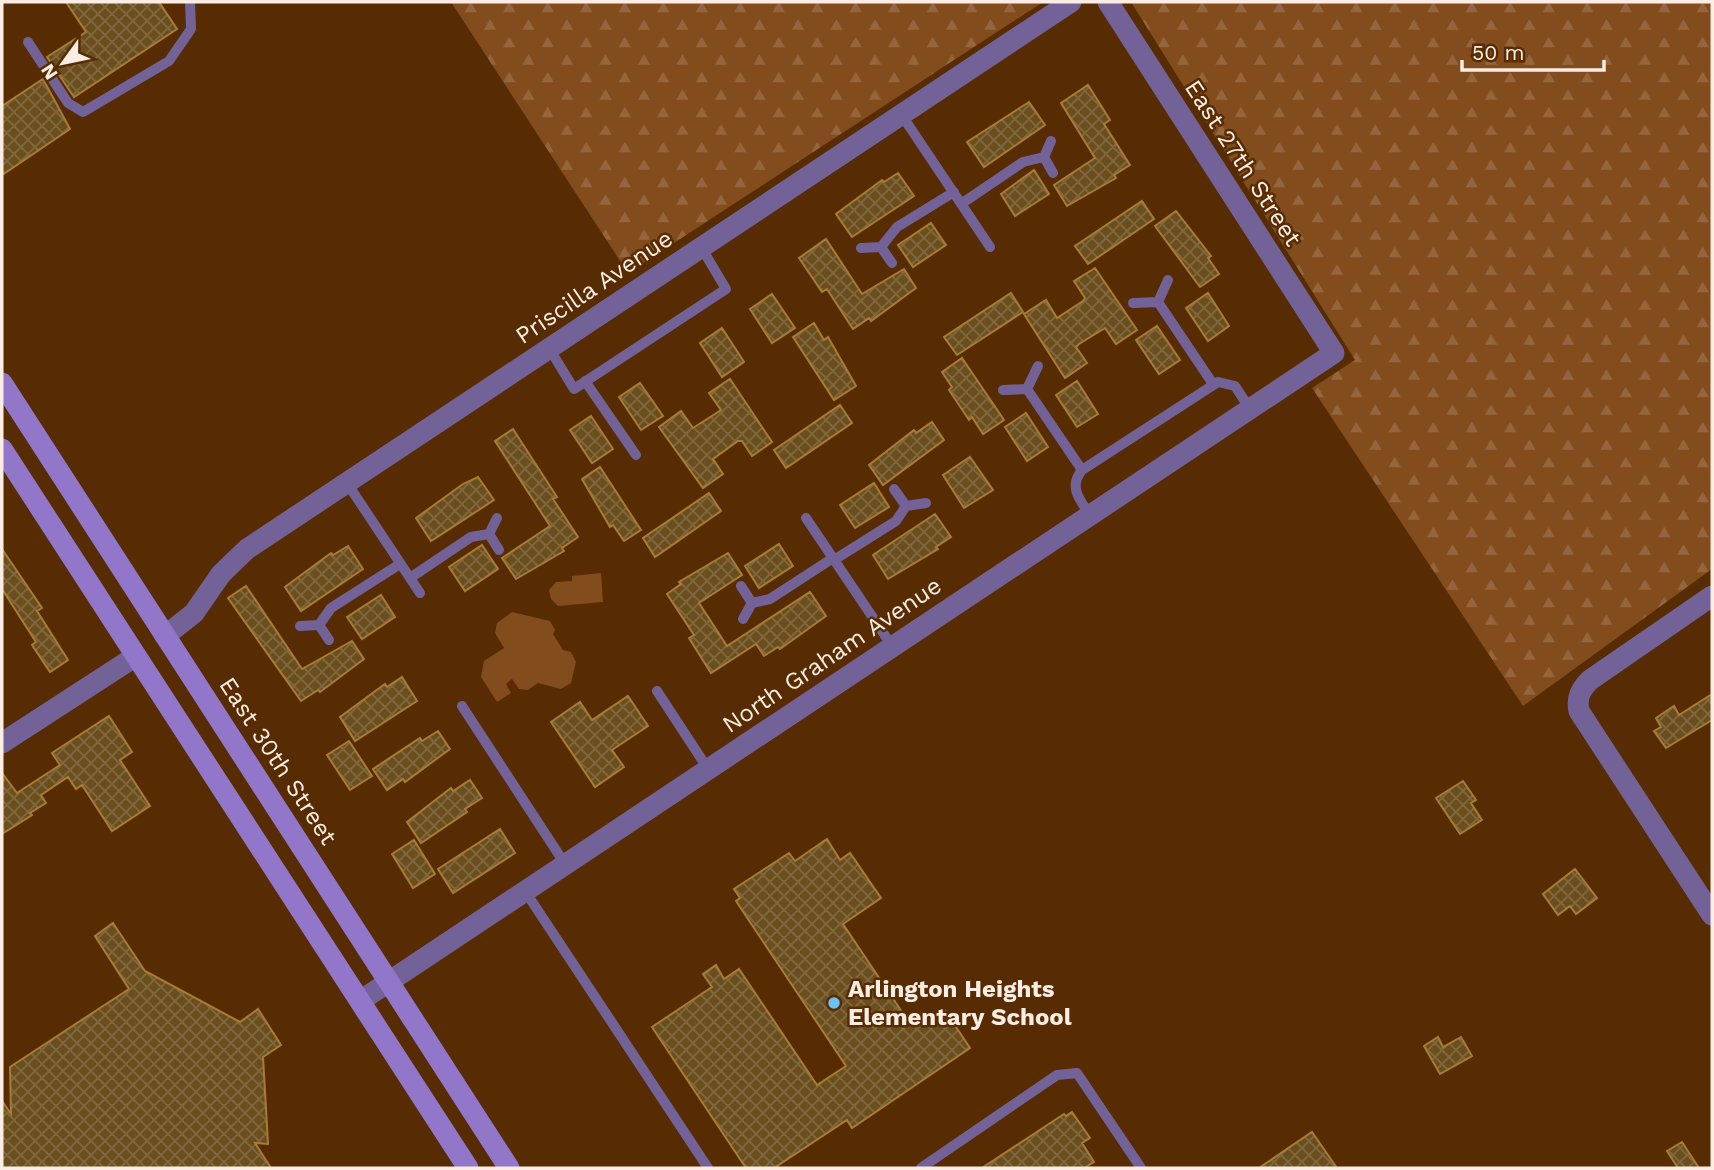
<svg xmlns="http://www.w3.org/2000/svg" width="1714" height="1170" viewBox="0 0 1714 1170" font-family="'Work Sans',sans-serif">
<defs>
<pattern id="forest-firs" width="22" height="20" patternUnits="userSpaceOnUse" patternTransform="scale(1.75)"><rect width="22" height="20" fill="#824c1d"/><path d="M5 1l3.5 6h-7zM16 11l3.5 6h-7z" fill="#95663e"/></pattern>
<pattern id="building-cross-hatch" width="8" height="8" patternUnits="userSpaceOnUse" patternTransform="scale(1.75)"><rect width="8" height="8" fill="#6b4e1e"/><path d="M0 0l8 8M0 8l8-8" fill="none" stroke="#81683f"/></pattern>
</defs>
<rect width="100%" height="100%" fill="#582c02"/>
<path fill="#824c1d" d="M 601,573 L 603,602 L 558,606 L 551,599 L 549,590 L 556,582 L 572,581 L 572,576 Z
M 512,612 L 550,621 L 555,630 L 553,634 L 563,650 L 571,652 L 576,662 L 571,683 L 561,689 L 538,683 L 528,690 L 519,689 L 512,679 L 506,684 L 511,693 L 497,702 L 481,677 L 484,661 L 504,648 L 495,633 L 497,623 Z"/>
<path fill="url(#forest-firs)" d="M 451,2 L 1043,2 L 628,273 Z
M 1131,2 L 1712,2 L 1712,569 L 1523,706 L 1312,388 L 1355,360 Z"/>
<path fill="url(#building-cross-hatch)" stroke="#a77c35" stroke-width="2" d="M 66,2 L 159,2 L 177,29 L 74,97 L 47,57 L 86,32 Z
M 43,79 L 70,129 L 2,175 L 2,106 Z
M 1088,85 L 1110,120 L 1104,124 L 1130,165 L 1114,175 L 1116,178 L 1067,206 L 1054,185 L 1095,158 L 1061,103 Z
M 1029,102 L 1045,125 L 984,167 L 967,142 Z
M 1034,170 L 1049,194 L 1015,216 L 1001,194 Z
M 898,173 L 914,196 L 852,237 L 836,214 L 882,180 L 884,182 Z
M 1142,201 L 1154,219 L 1088,264 L 1075,246 Z
M 1176,211 L 1211,256 L 1208,258 L 1219,274 L 1200,287 L 1155,226 Z
M 931,223 L 946,245 L 913,267 L 898,245 Z
M 826,239 L 862,294 L 904,269 L 916,288 L 871,321 L 869,318 L 853,329 L 827,289 L 822,292 L 799,258 Z
M 1095,268 L 1137,330 L 1116,344 L 1105,328 L 1079,344 L 1076,347 L 1087,363 L 1065,378 L 1024,314 L 1046,300 L 1057,318 L 1083,301 L 1085,298 L 1074,281 Z
M 1011,293 L 1023,312 L 957,355 L 944,337 Z
M 1208,293 L 1229,326 L 1208,341 L 1186,308 Z
M 772,294 L 795,328 L 772,343 L 750,309 Z
M 814,323 L 824,340 L 828,337 L 856,386 L 834,400 L 793,337 Z
M 1157,326 L 1180,360 L 1159,374 L 1136,340 Z
M 722,328 L 744,362 L 722,377 L 700,343 Z
M 962,358 L 1004,420 L 983,434 L 972,417 L 969,420 L 949,390 L 952,387 L 942,372 Z
M 730,379 L 772,442 L 752,456 L 742,441 L 738,441 L 713,459 L 723,474 L 703,488 L 659,427 L 681,411 L 693,428 L 718,412 L 721,410 L 709,393 Z
M 1077,381 L 1098,414 L 1077,427 L 1056,395 Z
M 640,383 L 663,416 L 641,430 L 619,397 Z
M 840,405 L 852,423 L 786,468 L 774,450 Z
M 1026,413 L 1048,447 L 1027,461 L 1005,427 Z
M 591,416 L 613,449 L 592,463 L 570,430 Z
M 932,422 L 944,440 L 883,485 L 869,465 L 914,430 L 916,433 Z
M 513,429 L 557,497 L 553,499 L 578,537 L 562,548 L 564,551 L 516,579 L 502,558 L 550,526 L 495,441 Z
M 970,457 L 993,490 L 964,508 L 943,475 Z
M 600,467 L 641,530 L 624,541 L 613,525 L 610,527 L 582,479 Z
M 478,477 L 494,500 L 431,541 L 416,518 L 463,484 Z
M 874,483 L 889,507 L 855,528 L 840,505 Z
M 709,493 L 721,511 L 655,557 L 643,538 Z
M 935,514 L 951,537 L 936,547 L 938,549 L 888,579 L 873,555 Z
M 779,544 L 793,566 L 759,588 L 745,566 Z
M 482,545 L 498,569 L 465,591 L 449,567 Z
M 348,546 L 363,569 L 301,611 L 285,587 L 331,553 L 333,555 Z
M 2,549 L 42,608 L 37,611 L 68,660 L 50,672 L 32,645 L 36,642 L 2,589 Z
M 728,553 L 742,575 L 699,603 L 727,646 L 810,592 L 826,616 L 780,649 L 778,647 L 764,656 L 756,644 L 711,673 L 689,638 L 694,635 L 667,594 L 681,584 L 679,582 Z
M 246,586 L 302,669 L 352,641 L 364,659 L 320,692 L 318,690 L 301,701 L 228,598 Z
M 381,595 L 395,617 L 362,639 L 347,617 Z
M 402,677 L 417,701 L 355,741 L 340,717 L 385,684 L 387,687 Z
M 1712,694 L 1712,720 L 1666,748 L 1654,731 L 1661,727 L 1656,718 L 1674,706 L 1679,715 Z
M 628,696 L 648,726 L 612,750 L 624,767 L 595,787 L 551,722 L 580,702 L 592,720 Z
M 109,716 L 132,752 L 120,760 L 150,806 L 112,831 L 82,785 L 76,789 L 68,777 L 41,795 L 46,803 L 30,813 L 32,815 L 2,834 L 2,773 L 17,793 L 60,765 L 52,753 Z
M 438,731 L 450,749 L 405,782 L 403,779 L 387,790 L 373,769 L 420,738 L 422,741 Z
M 349,741 L 372,776 L 350,790 L 327,755 Z
M 470,780 L 482,798 L 465,809 L 467,812 L 421,843 L 407,822 L 451,788 L 453,791 Z
M 1463,781 L 1476,800 L 1471,803 L 1482,820 L 1460,834 L 1436,798 Z
M 500,829 L 515,853 L 453,893 L 438,869 Z
M 827,839 L 840,860 L 850,853 L 881,898 L 843,924 L 908,1021 L 922,1012 L 927,1020 L 944,1009 L 970,1048 L 852,1128 L 847,1120 L 774,1168 L 746,1168 L 652,1027 L 712,987 L 703,974 L 716,965 L 724,979 L 739,969 L 817,1085 L 846,1066 L 736,901 L 740,898 L 734,889 L 789,853 L 795,861 Z
M 414,840 L 435,874 L 413,888 L 392,854 Z
M 1575,869 L 1597,898 L 1576,914 L 1570,906 L 1558,915 L 1543,894 Z
M 113,923 L 145,971 L 240,1022 L 258,1009 L 281,1045 L 263,1057 L 268,1144 L 255,1143 L 271,1168 L 2,1168 L 2,1101 L 11,1114 L 10,1067 L 129,989 L 95,936 Z
M 1438,1037 L 1443,1047 L 1461,1037 L 1472,1056 L 1440,1074 L 1424,1046 Z
M 1072,1112 L 1090,1138 L 1082,1143 L 1094,1162 L 1084,1168 L 982,1168 L 1064,1114 L 1066,1116 Z
M 1312,1132 L 1337,1168 L 1259,1168 Z
M 1682,1142 L 1699,1168 L 1678,1168 L 1667,1151 Z"/>
<g fill="none" stroke-linecap="round" stroke-linejoin="round">
<path stroke="#726297" stroke-width="10" d="M 28,42 L 68,103 L 83,112 L 169,61 L 191,29 L 190,2
M 901,114 L 990,247
M 1044,157 L 1053,173
M 1044,157 L 1051,141
M 961,204 L 1023,162 L 1044,157
M 881,247 L 897,227 L 954,192
M 881,247 L 892,263
M 861,248 L 881,247
M 1158,302 L 1213,384
M 1158,302 L 1168,280
M 1133,303 L 1158,302
M 549,348 L 574,389 L 726,289 L 701,247
M 585,381 L 636,455
M 1027,389 L 1082,470
M 1027,389 L 1038,366
M 1003,390 L 1027,389
M 347,483 L 420,593
M 894,489 L 906,506
M 906,506 L 926,503
M 1090,515 C 1080,500 1068,487 1082,470 L 1218,382 L 1235,386 L 1250,409
M 806,518 L 892,646
M 489,534 L 499,550
M 489,534 L 497,518
M 834,560 L 896,521 L 906,506
M 410,578 L 471,537 L 489,534
M 741,586 L 752,603
M 752,603 L 770,599 L 833,558
M 743,619 L 752,603
M 319,625 L 331,608 L 400,564
M 319,625 L 329,640
M 300,626 L 319,625
M 657,691 L 708,769
M 462,706 L 565,864
M 525,891 L 708,1168
M 921,1168 L 1057,1075 L 1077,1073 L 1141,1168"/>
<path stroke="#726297" stroke-width="21" d="M 1712,596 L 1590,680 C 1581,689 1576,697 1579,711 L 1712,915
M 165,636 L 194,613 L 221,574 L 247,549 L 1071,2
M 2,743 L 136,656
M 360,1001 L 1334,353 L 1108,2"/>
<path stroke="#9176ca" stroke-width="21" d="M 2,383 L 509,1168
M 2,449 L 468,1168"/>
</g>
<circle fill="#70c2f4" stroke="#582c02" stroke-width="2.5" cx="834" cy="1003" r="7"/>
<g text-anchor="middle" dominant-baseline="central" stroke-width="5" stroke-linejoin="round" paint-order="stroke">
<g font-size="24" fill="#fbede3" stroke="#582c02">
<text transform="translate(1243 163) rotate(57)">East 27th Street</text>
<text transform="translate(594 287) rotate(-34)">Priscilla Avenue</text>
<text transform="translate(832 655) rotate(-34)">North Graham Avenue</text>
<text transform="translate(278 761) rotate(57)">East 30th Street</text>
</g>
<g font-size="24" font-weight="bold" fill="#fbede3" stroke="#582c02" text-anchor="start">
<text x="848" y="989">Arlington Heights<tspan x="848" dy="28">Elementary School</tspan></text>
</g>
</g>
<rect width="1714" height="1170" fill="none" stroke="#fbede3" stroke-width="7"/>
<g transform="translate(63 63) rotate(237)" stroke="#582c02" stroke-width="5" paint-order="stroke">
<path d="M0-5L12 26L0 18L-12 26Z" fill="#fbede3"/>
<text y="-10" font-size="19" font-weight="bold" text-anchor="middle" fill="#fbede3">N</text>
</g>
<path d="M1462 60v10h142v-10" fill="none" stroke="#fbede3" stroke-width="3.5"/>
<text x="1472" y="60" font-size="21" fill="#fbede3" stroke="#582c02" stroke-width="5" paint-order="stroke">50 m</text>
</svg>
